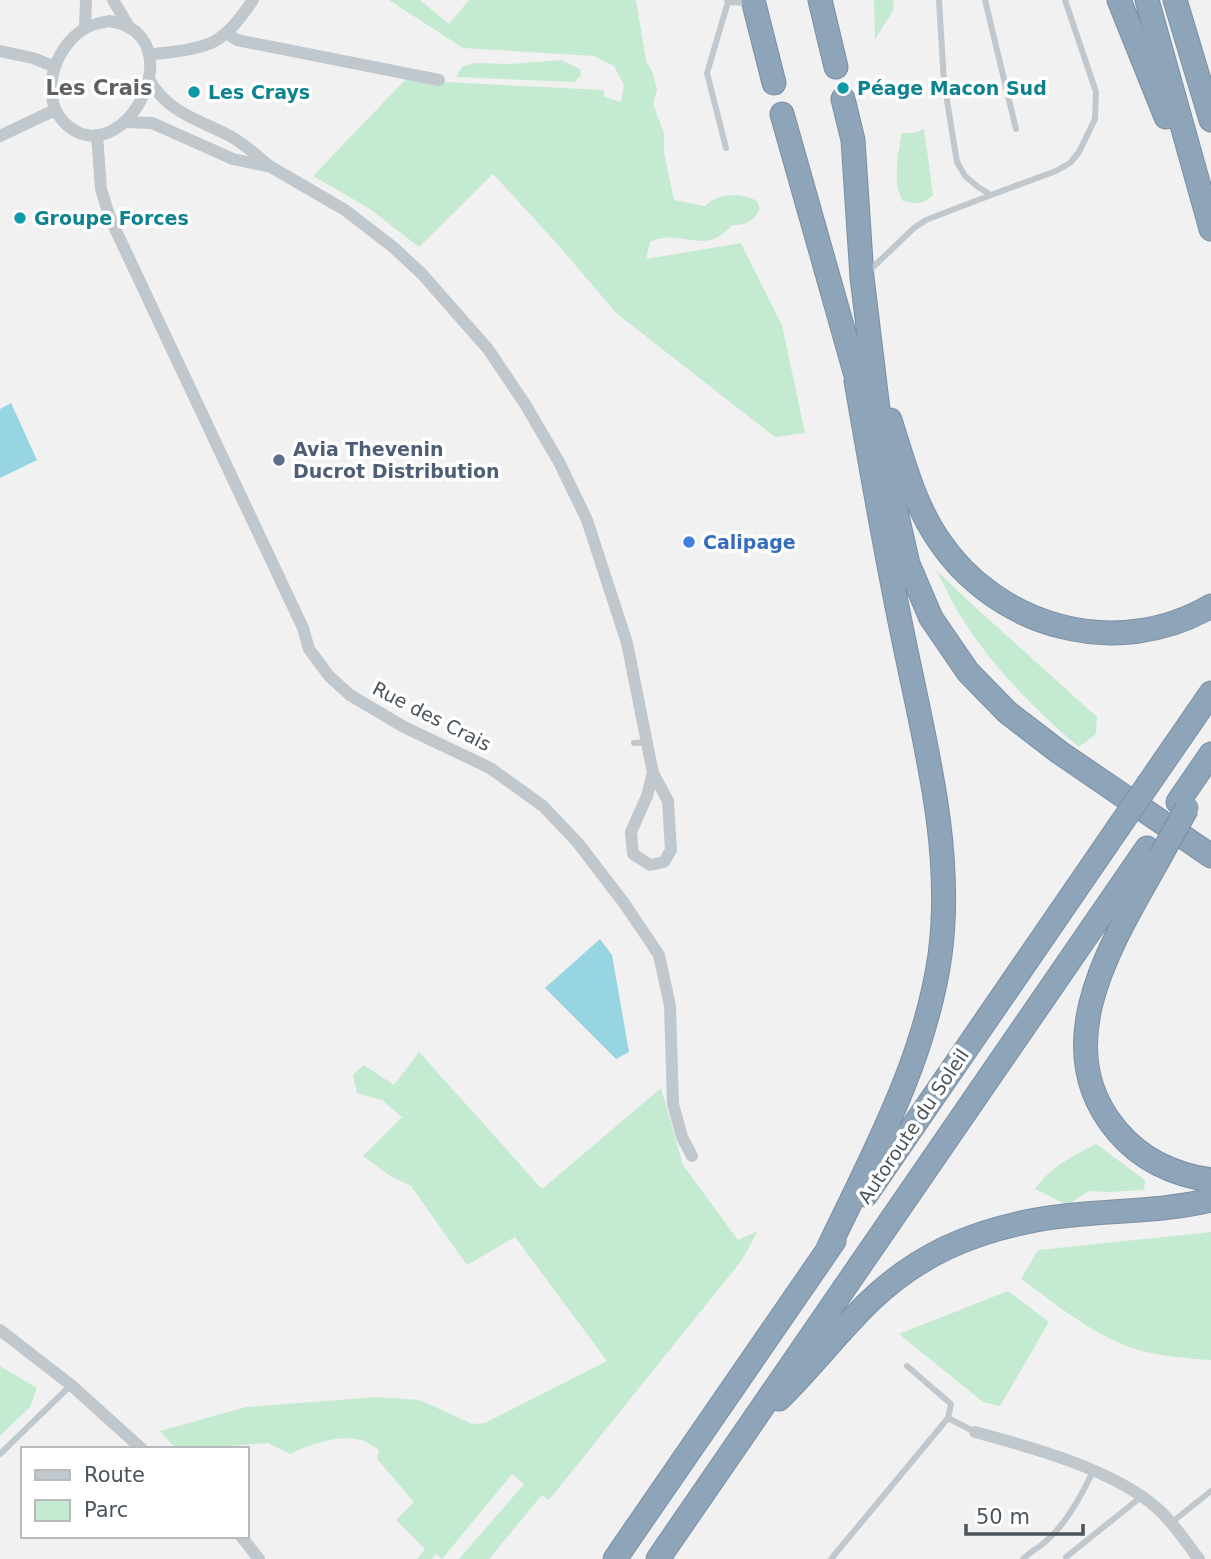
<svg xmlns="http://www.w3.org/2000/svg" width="1211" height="1559" viewBox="0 0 1211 1559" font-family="'DejaVu Sans',sans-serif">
<rect width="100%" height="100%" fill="#f2f1f1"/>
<path fill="#c5ead2" d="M 389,0 L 420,0 L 449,24 L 469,0 L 636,0 L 646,60 L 653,73 L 657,90 L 653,104 L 664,133 L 664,153 L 674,200 L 705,206 C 719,193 740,192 757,201 L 760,209 C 752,222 747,225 732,225 C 705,258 681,227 650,242 L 646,259 L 741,243 L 782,325 L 805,433 L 775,437 L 616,313 L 560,247 L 493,174 L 419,247 L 370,209 L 313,176 L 405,80 L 603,90 L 605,97 L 621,102 L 624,85 L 614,66 L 594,56 L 463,48 Z
M 874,0 L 894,0 L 893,11 L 875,39 Z
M 561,60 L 580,69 L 581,75 L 575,82 L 456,77 L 462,67 L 475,63 L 511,64 Z
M 924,129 L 933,195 C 923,205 916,204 903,201 C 892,184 898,152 902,133 L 914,133 Z
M 936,570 L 976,608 L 1097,717 L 1096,734 L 1079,747 C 1039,714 988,662 962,618 C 952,603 945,586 936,570 Z
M 419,1052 L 542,1189 L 661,1088 L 683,1165 L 738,1240 L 758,1231 L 742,1260 L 549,1500 L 542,1495 L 489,1559 L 459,1559 L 524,1484 L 512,1474 L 442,1559 L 436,1554 L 432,1559 L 417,1559 L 425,1549 L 396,1520 L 414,1502 L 377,1459 L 379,1450 C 374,1447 369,1443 364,1441 C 341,1433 311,1444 290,1454 L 268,1443 L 232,1446 L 230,1449 L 176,1449 L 160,1431 L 246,1407 L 377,1397 L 420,1400 L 472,1424 L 485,1423 L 607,1361 L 515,1237 L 467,1265 L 411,1186 L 390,1176 L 363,1156 L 402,1117 L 382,1100 L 357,1093 L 353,1075 L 364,1065 L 394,1085 Z
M 1096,1144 L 1145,1180 L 1144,1190 L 1108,1192 L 1089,1191 L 1067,1205 L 1035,1189 C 1050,1167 1073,1156 1096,1144 Z
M 1211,1232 L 1211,1360 C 1189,1359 1163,1356 1141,1351 C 1097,1338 1058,1306 1021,1279 L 1038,1250 Z
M 1008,1291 L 1049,1322 L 1000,1406 L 983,1402 L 899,1334 Z
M 0,1366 L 37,1388 L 30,1407 L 0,1436 Z"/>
<path fill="#97d5e2" d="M 11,403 L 37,460 L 0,478 L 0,409 Z
M 600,939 L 612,955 L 629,1052 L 616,1059 L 545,988 Z"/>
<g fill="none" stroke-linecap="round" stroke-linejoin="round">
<defs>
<path id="highway" d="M 753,0 L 774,83
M 820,0 L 836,67
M 1119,0 L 1166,117
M 1147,0 L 1211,229
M 1175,0 L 1211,120
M 843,99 L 853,140 L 862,277 L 884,459 L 908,564 L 931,618 L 968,672 L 1007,712 L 1059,752 L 1211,856
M 782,114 L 861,393
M 890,420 C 903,460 914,504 938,539 C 997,628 1117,661 1211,606
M 1149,783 L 1211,693
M 1178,802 L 1211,754
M 1160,857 C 1115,938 1043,1045 1118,1132 C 1142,1160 1175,1175 1211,1180
M 866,1195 L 1118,828
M 827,1251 C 872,1156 925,1061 940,955 C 954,850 925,744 904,641 C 886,555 871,468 856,381
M 779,1399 C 811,1368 838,1332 870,1301 C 918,1255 971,1232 1036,1220 C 1094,1209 1154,1214 1211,1200
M 615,1559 L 834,1241
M 658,1559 L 1147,848"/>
</defs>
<use href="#highway" stroke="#798fa5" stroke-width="25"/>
<path stroke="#c0c8cd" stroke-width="6" d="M 727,0 L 728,2 L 748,3
M 939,0 L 944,82 L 957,162 L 965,176 L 978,187 L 991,195 L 1056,171 L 1070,163 L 1079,152 L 1095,119 L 1096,92 L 1065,0
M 985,0 L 1016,129
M 726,148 L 707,73 L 728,2
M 869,271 L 914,228 L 926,220 L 991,195
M 634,743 L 647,742
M 907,1366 L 951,1404 L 948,1418 L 975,1432
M 0,1454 L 71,1385
M 1171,1523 L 1211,1491
M 1066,1557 L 1141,1497
M 831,1559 L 948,1418
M 1023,1559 C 1030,1552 1038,1548 1045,1542 C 1066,1524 1082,1495 1093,1471"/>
<path stroke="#c0c8cd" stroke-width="12" d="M 113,0 L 128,25
M 109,21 C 197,34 125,173 68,126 C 37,100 53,48 84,29 C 91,24 100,23 109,21 Z
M 85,27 L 86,0
M 226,33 L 237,40 L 439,80
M 0,51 L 33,58 L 55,67
M 149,55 C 168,52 199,50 215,41 C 231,32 243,14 253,0
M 124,122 L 152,123 L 233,159 L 271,167 C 258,157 245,144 230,136 C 196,118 171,115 149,80
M 97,135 L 101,189 L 110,218 L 303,628 L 309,649 L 329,676 L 350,695 L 404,727 L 490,768 L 543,806 L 578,843 L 624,903 L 659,955 L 670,1006 L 673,1104 L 682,1137 L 692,1156
M 0,136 L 55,110
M 271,167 L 345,210 L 393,247 L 422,274 L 488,349 L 525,404 L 559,462 L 587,520 L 627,643 L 653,773 L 668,801 L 671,850 L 664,862 L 650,865 L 633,854 L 631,832 L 647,796 L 653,773
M 0,1330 L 71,1385 L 142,1449
M 975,1432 C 1031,1447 1115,1470 1158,1509 C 1174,1523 1186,1543 1199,1559
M 241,1536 L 259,1559"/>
<use href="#highway" stroke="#8ea4b9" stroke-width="23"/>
<defs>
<path id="highway-bridge" d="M 1118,828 L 1149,783
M 1160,857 L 1187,808"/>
</defs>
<use href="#highway-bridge" stroke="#798fa5" stroke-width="25" stroke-linecap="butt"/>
<use href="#highway-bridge" stroke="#8ea4b9" stroke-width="23"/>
</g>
<g fill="#0f9aa8" stroke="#fff" stroke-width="2.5">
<circle cx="843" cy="88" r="7"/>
<circle cx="194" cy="92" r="7"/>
<circle cx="20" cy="218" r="7"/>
</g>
<circle fill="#5c6f8a" stroke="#fff" stroke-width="2.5" cx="279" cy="460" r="7"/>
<circle fill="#3f7fe0" stroke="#fff" stroke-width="2.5" cx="689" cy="542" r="7"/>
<g text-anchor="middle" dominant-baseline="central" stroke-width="7" stroke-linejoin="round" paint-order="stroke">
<g font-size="19" font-weight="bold" fill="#0d838f" stroke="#fff" text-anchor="start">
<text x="857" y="88">Péage Macon Sud</text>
<text x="208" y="92">Les Crays</text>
<text x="34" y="218">Groupe Forces</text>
</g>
<g font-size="19" font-weight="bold" fill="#4e5e75" stroke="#fff" text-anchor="start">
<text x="293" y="449">Avia Thevenin<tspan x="293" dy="22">Ducrot Distribution</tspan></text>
</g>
<g font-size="19" font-weight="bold" fill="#366cbe" stroke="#fff" text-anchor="start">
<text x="703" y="542">Calipage</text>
</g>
<g font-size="19" fill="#4a545c" stroke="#fff">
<text transform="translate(432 716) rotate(27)">Rue des Crais</text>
<text transform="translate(913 1126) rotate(-56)">Autoroute du Soleil</text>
</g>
<g font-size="21" font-weight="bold" fill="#5e6164" stroke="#fff">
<text x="99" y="88">Les Crais</text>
</g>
</g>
<rect x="21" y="1447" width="228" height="91" fill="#ffffff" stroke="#b7bbbe" stroke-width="2"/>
<rect x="35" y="1470" width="35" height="10" fill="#c0c8cd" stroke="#b7bbbe" stroke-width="2"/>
<text x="84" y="1482" font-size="21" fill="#4a545c">Route</text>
<rect x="35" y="1500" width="35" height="21" fill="#c5ead2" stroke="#b7bbbe" stroke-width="2"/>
<text x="84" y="1517" font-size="21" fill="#4a545c">Parc</text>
<path d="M966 1524v10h117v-10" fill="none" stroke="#4a545c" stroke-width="3.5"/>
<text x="976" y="1524" font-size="21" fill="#4a545c" stroke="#ffffff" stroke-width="5" paint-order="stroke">50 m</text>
</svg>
